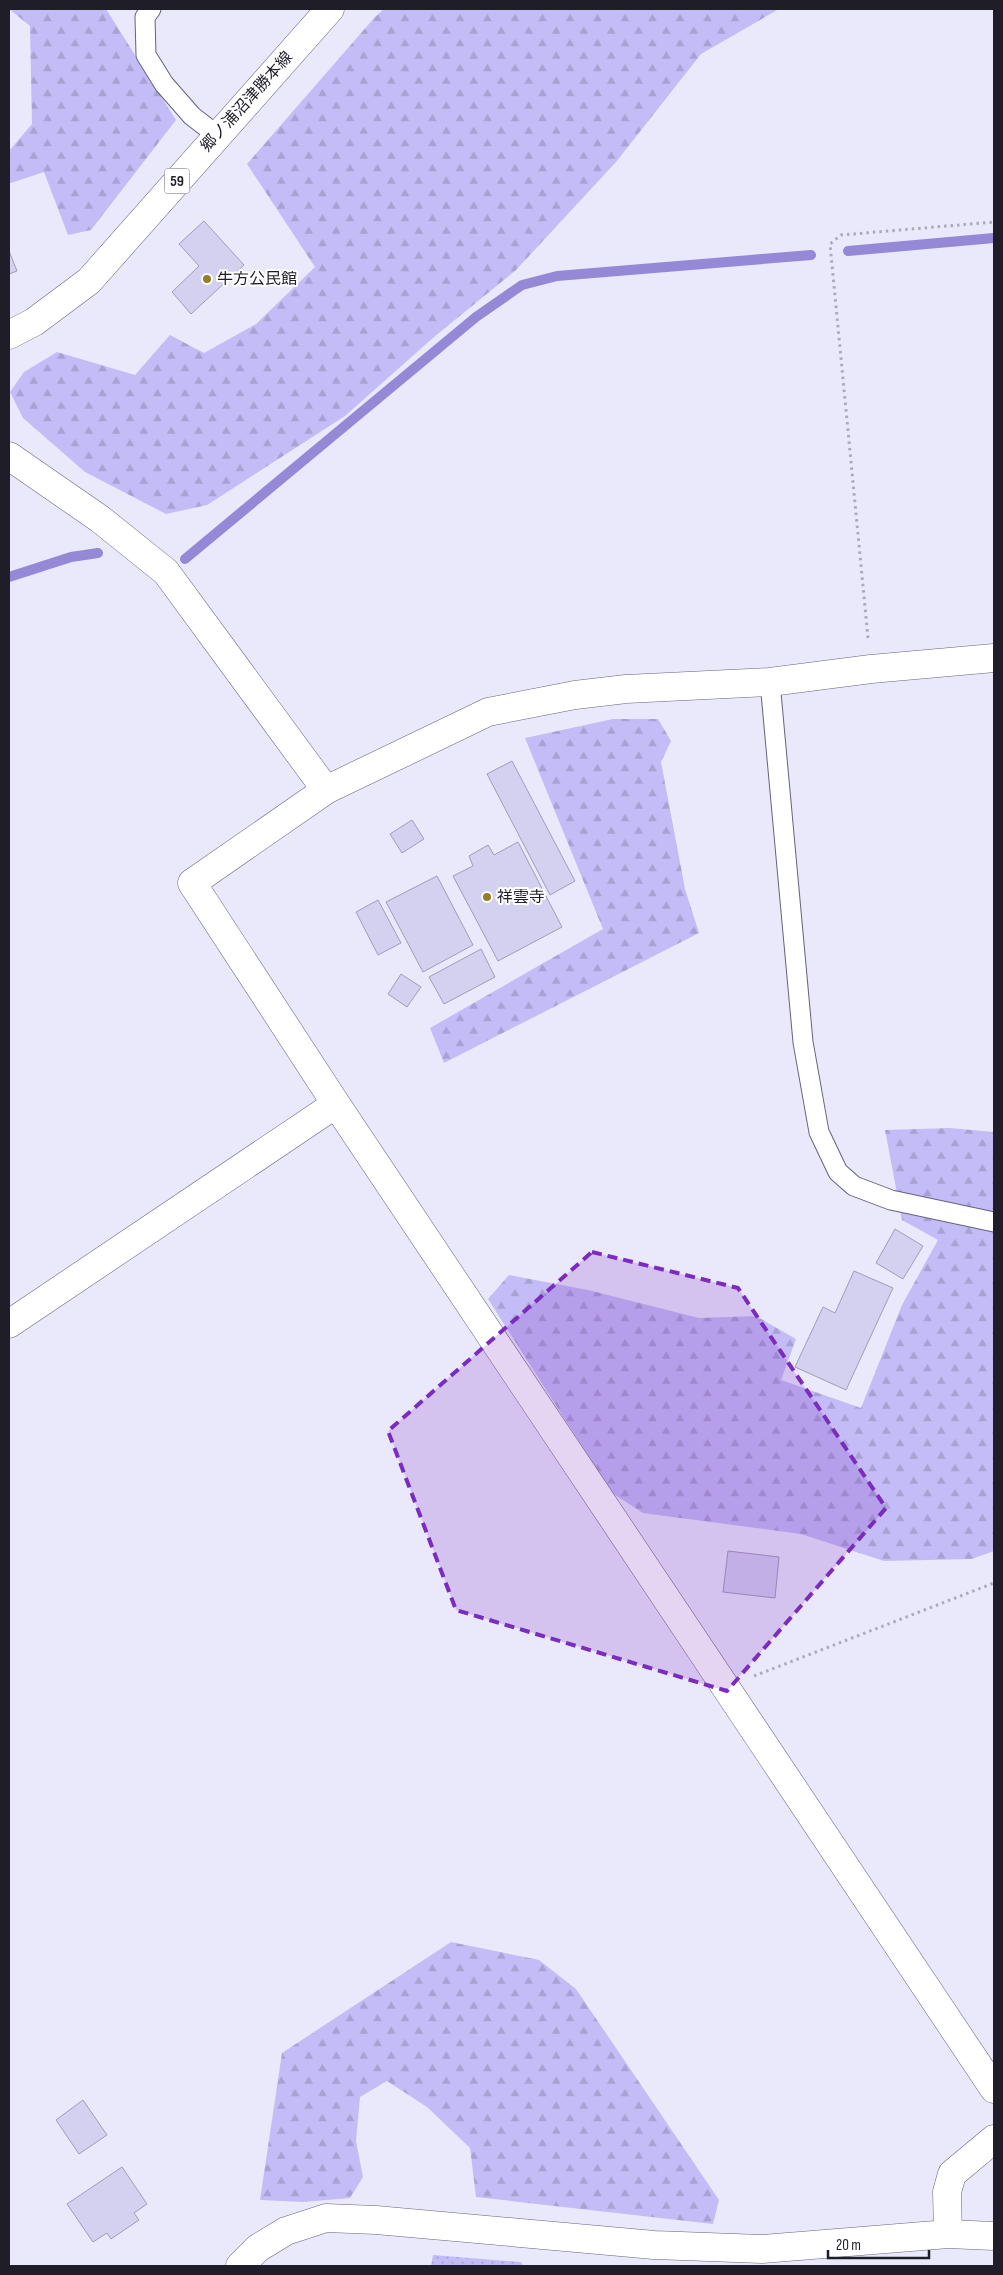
<svg xmlns="http://www.w3.org/2000/svg" width="1003" height="2275" viewBox="0 0 1003 2275" font-family="'Sofia Sans Condensed','Noto Sans JP',sans-serif">
<defs>
<pattern id="forest-firs" width="22" height="20" patternUnits="userSpaceOnUse" patternTransform="scale(1.25)"><rect width="22" height="20" fill="#c4bcf6"/><path d="M5 1l3.5 6h-7zM16 11l3.5 6h-7z" fill="#a8a1d3"/></pattern>
<pattern id="garden-dots" width="8" height="8" patternUnits="userSpaceOnUse" patternTransform="scale(1.25)"><rect width="8" height="8" fill="#c4bcf6"/><path d="M2 2h.1M6 6h.1" fill="none" stroke="#a8a1d3" stroke-width="1.8" stroke-linecap="round"/></pattern>
</defs>
<rect width="100%" height="100%" fill="#eae9fb"/>
<path fill="url(#forest-firs)" d="M 9,9 L 106,9 L 176,120 L 91,230 L 68,235 L 44,172 L 11,183 L 9,182 L 9,151 L 32,124 L 30,26 Z
M 384,9 L 779,9 L 701,54 L 616,162 L 516,270 L 434,337 L 345,416 L 207,505 L 166,514 L 85,472 L 23,418 L 10,392 L 24,372 L 57,352 L 135,375 L 170,335 L 204,353 L 256,324 L 315,267 L 247,164 L 375,17 Z
M 613,719 L 658,719 L 671,741 L 661,762 L 685,889 L 699,933 L 444,1063 L 430,1028 L 603,929 L 525,738 Z
M 950,1128 L 994,1132 L 994,1551 L 972,1559 L 884,1561 L 801,1534 L 643,1513 L 612,1493 L 488,1299 L 509,1275 L 588,1290 L 699,1318 L 756,1316 L 796,1339 L 781,1380 L 861,1408 L 902,1305 L 938,1240 L 902,1220 L 885,1130 Z
M 451,1942 L 539,1960 L 576,1989 L 719,2200 L 713,2224 L 476,2197 L 470,2148 L 427,2107 L 387,2081 L 360,2097 L 356,2141 L 363,2177 L 350,2198 L 303,2202 L 260,2200 L 282,2053 Z"/>
<path fill="url(#garden-dots)" d="M 433,2255 L 521,2262 L 523,2266 L 431,2266 Z"/>
<g fill="none" stroke-linecap="round" stroke-linejoin="round">
<path stroke="#9588d7" stroke-width="10" d="M 848,251 L 994,238
M 185,559 L 476,317 L 522,285 L 557,276 L 811,255
M 9,577 L 71,557 L 98,553"/>
</g>
<path fill="#d4d0ef" stroke="#a09cba" d="M 204,221 L 244,265 L 191,314 L 172,292 L 199,266 L 179,244 Z
M 9,251 L 17,271 L 9,274 Z
M 512,761 L 575,881 L 550,895 L 487,774 Z
M 412,820 L 424,839 L 402,853 L 390,834 Z
M 518,842 L 562,927 L 498,961 L 453,876 L 473,866 L 469,856 L 488,845 L 494,855 Z
M 437,876 L 473,945 L 423,972 L 386,902 Z
M 378,900 L 401,943 L 378,955 L 356,912 Z
M 481,949 L 495,977 L 444,1004 L 429,977 Z
M 401,974 L 421,987 L 407,1007 L 388,994 Z
M 895,1229 L 923,1246 L 903,1279 L 876,1263 Z
M 854,1271 L 893,1288 L 846,1390 L 795,1367 L 823,1307 L 835,1313 Z
M 728,1551 L 779,1557 L 775,1598 L 723,1592 Z
M 83,2100 L 107,2135 L 79,2154 L 56,2120 Z
M 122,2167 L 147,2204 L 134,2213 L 139,2220 L 111,2239 L 107,2233 L 93,2242 L 67,2204 Z"/>
<g fill="none" stroke-linecap="round" stroke-linejoin="round">
<defs>
<path id="service" d="M 151,9 L 145,17 L 146,55 L 164,84 L 192,116 L 218,136
M 770,682 L 803,1042 L 819,1132 L 838,1172 L 854,1186 L 891,1200 L 994,1222"/>
<path id="minor" d="M 9,456 L 100,519 L 166,572 L 326,790
M 994,658 L 871,669 L 770,682 L 626,689 L 575,695 L 488,712 L 326,790 L 192,883 L 336,1104 L 994,2089
M 9,1324 L 336,1104
M 948,2234 L 947,2192 L 952,2174 L 994,2139
M 240,2266 L 258,2248 L 286,2231 L 326,2218 L 376,2220 L 654,2245 L 762,2249 L 948,2234 L 994,2236"/>
<path id="primary" d="M 9,335 L 34,322 L 89,281 L 330,9"/>
</defs>
<use href="#service" stroke="#66627d" stroke-width="21"/>
<use href="#minor" stroke="#66627d" stroke-width="29"/>
<use href="#primary" stroke="#66627d" stroke-width="29"/>
<path stroke="#acaaba" stroke-width="3" stroke-dasharray="2.5 4" stroke-linecap="butt" d="M 868,638 L 830,244 L 841,235 L 994,222
M 754,1676 L 994,1583"/>
<use href="#service" stroke="#fff" stroke-width="19"/>
<use href="#minor" stroke="#fff" stroke-width="28"/>
<use href="#primary" stroke="#fff" stroke-width="28"/>
</g>
<path fill="#7b2cbf" fill-opacity="0.2" stroke="#7b2cbf" stroke-width="4" stroke-dasharray="10 6" stroke-linejoin="round" d="M 592,1252 L 738,1288 L 886,1508 L 727,1691 L 456,1610 L 388,1431 Z"/>
<g fill="#947f26" stroke="#fff" stroke-width="2">
<circle cx="207" cy="279" r="5"/>
<circle cx="487" cy="897" r="5"/>
</g>
<g text-anchor="middle" dominant-baseline="central" stroke-width="4" stroke-linejoin="round" paint-order="stroke">
<rect fill="#fff" stroke="#626168" stroke-width="1" x="164.5" y="168.5" width="25" height="25" rx="4"/>
<g font-size="15" font-weight="bold" fill="#1f1d28">
<text x="177" y="181">59</text>
</g>
<g font-size="16" fill="#1f1d28" stroke="#fff">
<text transform="translate(247 102) rotate(-48)">郷ノ浦沼津勝本線</text>
</g>
<g font-size="16" fill="#1f1d28" stroke="#fff" text-anchor="start">
<text x="217" y="279">牛方公民館</text>
<text x="497" y="897">祥雲寺</text>
</g>
</g>
<rect width="1003" height="2275" fill="none" stroke="#1f1d28" stroke-width="20"/>
<path d="M828 2250v8h101v-8" fill="none" stroke="#1f1d28" stroke-width="2.5"/>
<text x="836" y="2250" font-size="15" fill="#1f1d28" stroke="#ffffff" stroke-width="4" paint-order="stroke">20 m</text>
</svg>
